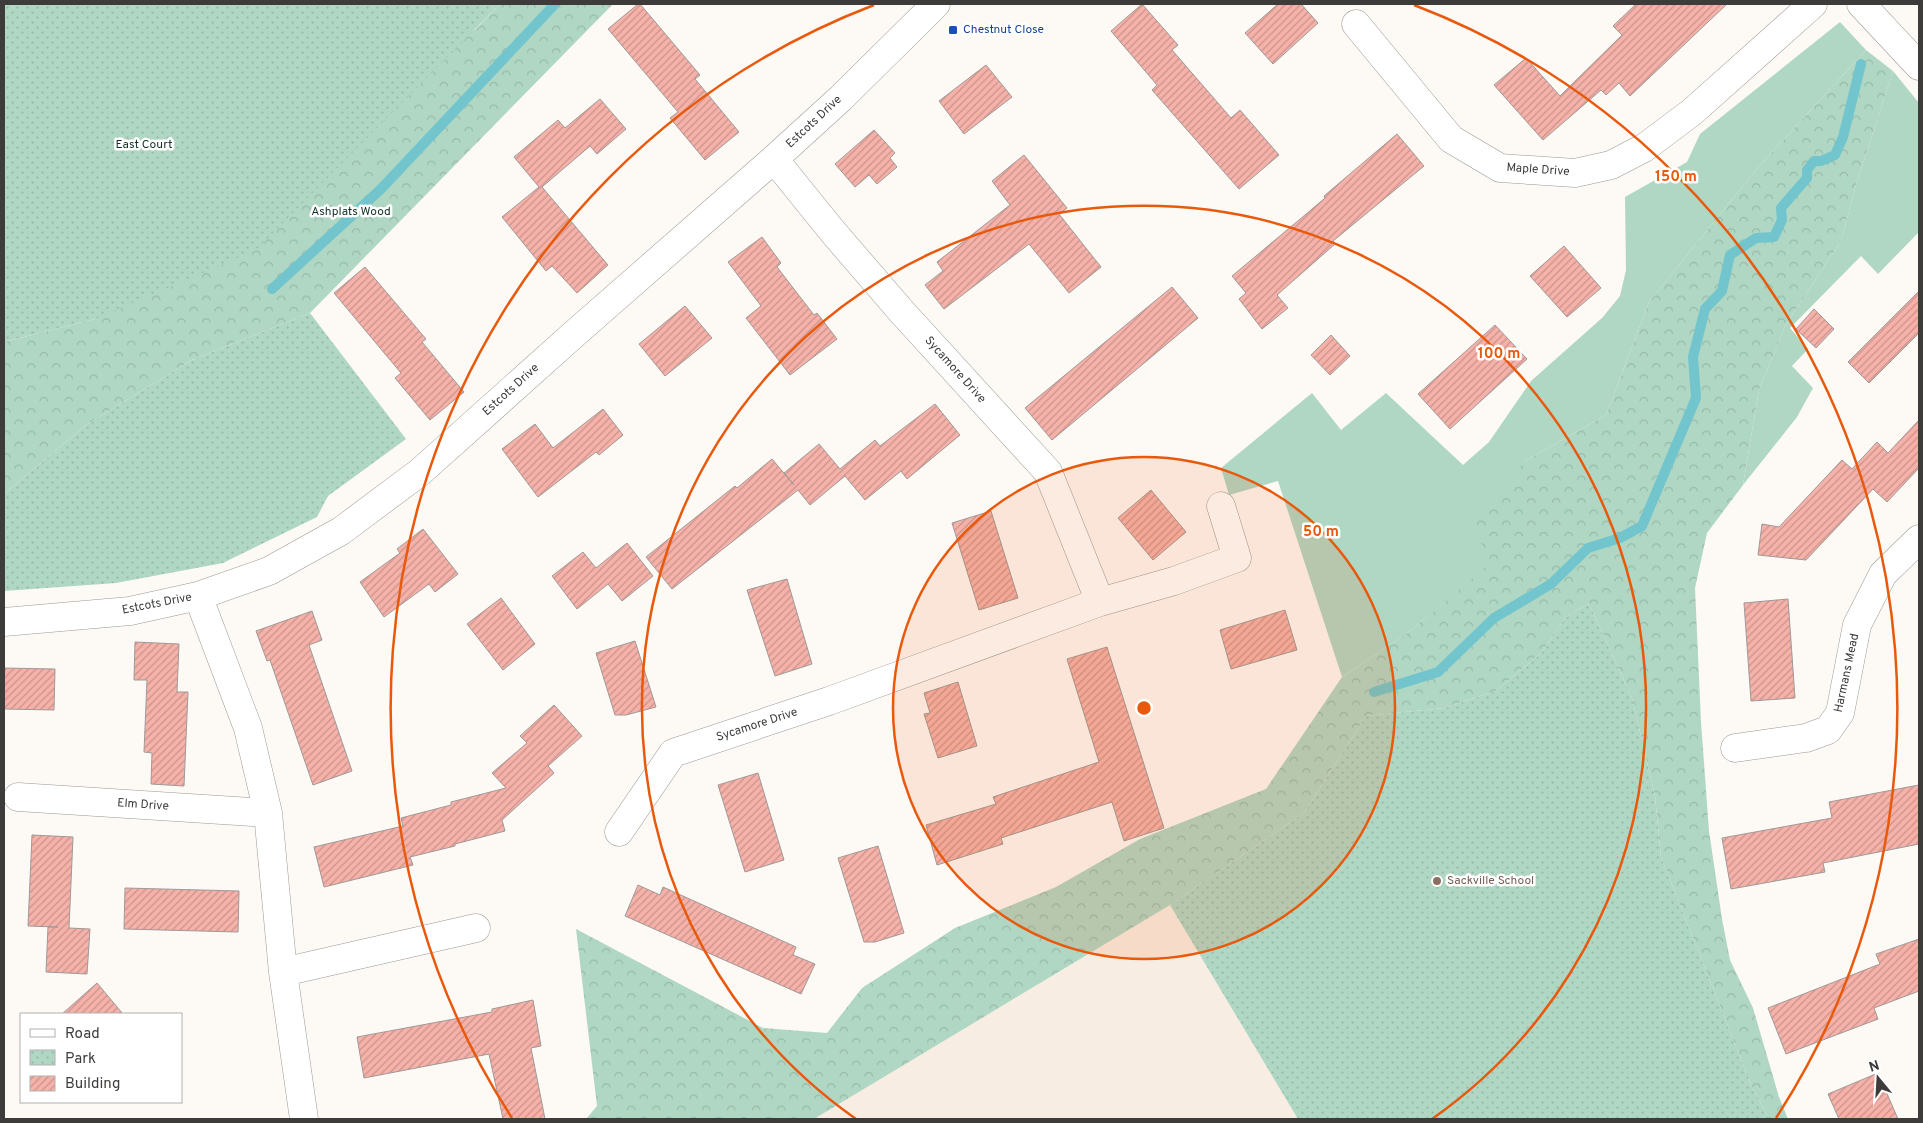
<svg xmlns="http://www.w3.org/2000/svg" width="1923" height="1123" viewBox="0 0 1923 1123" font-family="Overpass,sans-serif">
<defs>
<pattern id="forest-crowns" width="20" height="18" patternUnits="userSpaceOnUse" patternTransform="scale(1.25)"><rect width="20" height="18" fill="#b0d7c4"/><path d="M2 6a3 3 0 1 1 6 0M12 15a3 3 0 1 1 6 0" fill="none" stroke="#98b9a9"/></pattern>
<pattern id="park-dots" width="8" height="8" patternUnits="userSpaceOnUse" patternTransform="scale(1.25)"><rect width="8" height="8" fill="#b0d7c4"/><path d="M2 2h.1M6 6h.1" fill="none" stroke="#98b9a9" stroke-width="1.8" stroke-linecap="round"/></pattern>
<pattern id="building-hatch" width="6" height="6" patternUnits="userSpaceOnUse" patternTransform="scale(1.25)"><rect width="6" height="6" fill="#f6b2a9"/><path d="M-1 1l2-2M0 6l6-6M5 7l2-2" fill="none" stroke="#c9928b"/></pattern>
</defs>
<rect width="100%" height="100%" fill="#fdf9f5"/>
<path fill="#f7ede3" d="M 1304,813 L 1661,857 L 1752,1087 L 1769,1119 L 814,1119 L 1170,905 Z"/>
<path fill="#b0d7c4" d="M 1840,22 L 1866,50 L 1760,165 L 1649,302 L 1606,415 L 1525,461 L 1489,565 L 1410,631 L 1342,677 L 1278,481 L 1229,495 L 1221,468 L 1312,393 L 1341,430 L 1386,393 L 1463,465 L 1489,442 L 1531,381 L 1602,318 L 1620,296 L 1626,270 L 1625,197 L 1687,162 L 1700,134 Z
M 1893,71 L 1919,103 L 1919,232 L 1878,274 L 1861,256 L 1790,328 L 1808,349 L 1792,366 L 1813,388 L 1797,417 L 1743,485 L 1759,390 L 1785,326 L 1841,241 L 1856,185 Z"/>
<path fill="url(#forest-crowns)" d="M 500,4 L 613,4 L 310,313 L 192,360 L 86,425 L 4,494 L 4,342 L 95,319 L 477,28 Z
M 1866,50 L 1893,71 L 1856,185 L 1841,241 L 1785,326 L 1759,390 L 1743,485 L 1707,533 L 1695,588 L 1701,722 L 1709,831 L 1722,919 L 1730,960 L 1753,1008 L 1779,1097 L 1788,1119 L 1769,1119 L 1752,1087 L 1661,857 L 1655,796 L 1632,698 L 1589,603 L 1565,618 L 1542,652 L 1496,691 L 1444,708 L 1366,716 L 1304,813 L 1170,905 L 814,1119 L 586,1119 L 597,1106 L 576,929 L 763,1028 L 827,1033 L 862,988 L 955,928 L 1056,887 L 1140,839 L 1266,789 L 1342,677 L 1410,631 L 1488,565 L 1475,523 L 1525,461 L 1606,415 L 1649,302 L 1760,165 Z"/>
<path fill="url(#park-dots)" d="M 4,4 L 500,4 L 256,250 L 95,319 L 4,342 Z
M 310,313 L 406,439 L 328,496 L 317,517 L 223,563 L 116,583 L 4,591 L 4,494 L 86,425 L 192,360 Z
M 1589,603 L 1632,698 L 1655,796 L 1661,857 L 1752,1087 L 1769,1119 L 1298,1119 L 1170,905 L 1304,813 L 1366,716 L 1444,708 L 1496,691 L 1542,652 L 1565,618 Z"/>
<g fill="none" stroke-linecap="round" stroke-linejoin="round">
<path stroke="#72c5cc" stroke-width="10" d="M 272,289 L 381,189 L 555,4
M 1374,692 L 1438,672 L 1494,618 L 1551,584 L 1588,548 L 1620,538 L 1642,526 L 1696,398 L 1693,357 L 1705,309 L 1722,291 L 1730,255 L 1756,238 L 1774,237 L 1782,220 L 1781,208 L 1807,178 L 1807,170 L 1814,161 L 1821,161 L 1835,155 L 1843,137 L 1861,64"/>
</g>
<path fill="url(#building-hatch)" stroke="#9f9998" d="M 638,4 L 640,4 L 700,75 L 695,79 L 739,132 L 705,160 L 670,118 L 678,112 L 608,29 Z
M 1142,4 L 1178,45 L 1172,50 L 1231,118 L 1240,110 L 1279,155 L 1239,189 L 1152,90 L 1157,85 L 1111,31 Z
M 1278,4 L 1301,4 L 1318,23 L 1273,64 L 1245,33 Z
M 1636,4 L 1727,4 L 1630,96 L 1619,83 L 1606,95 L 1601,90 L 1543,140 L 1494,85 L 1526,58 L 1560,96 L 1622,35 L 1613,26 Z
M 986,65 L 1012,97 L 964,134 L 939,101 Z
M 600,99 L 626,129 L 597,154 L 590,146 L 542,187 L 608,265 L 577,293 L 552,266 L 546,271 L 502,217 L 539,187 L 514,157 L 558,120 L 565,128 Z
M 874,130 L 895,153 L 890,158 L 897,167 L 877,184 L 869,175 L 855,187 L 835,164 Z
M 1397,134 L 1424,166 L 1333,241 L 1335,244 L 1277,295 L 1288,308 L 1262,329 L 1239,299 L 1246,293 L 1232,276 L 1299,220 L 1325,198 L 1324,196 Z
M 1024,155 L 1067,208 L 1059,214 L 1101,267 L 1069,293 L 1029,244 L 944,309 L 925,285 L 943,271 L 937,262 L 1010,205 L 992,181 Z
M 762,237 L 781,263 L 777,267 L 814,315 L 817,313 L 837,339 L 790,375 L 746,318 L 761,306 L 728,262 Z
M 1564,246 L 1601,288 L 1567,317 L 1530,276 Z
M 365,267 L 426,339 L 422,342 L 464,392 L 430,420 L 395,378 L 401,373 L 334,293 Z
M 1172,287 L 1198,318 L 1052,440 L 1025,408 Z
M 1919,291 L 1919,333 L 1869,383 L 1848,362 Z
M 685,306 L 712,338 L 665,376 L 639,344 Z
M 1814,309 L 1834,329 L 1816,348 L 1796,329 Z
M 1495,325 L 1527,359 L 1450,429 L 1418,394 Z
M 1331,335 L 1350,356 L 1330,375 L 1311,355 Z
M 935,404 L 960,435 L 907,479 L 901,471 L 865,500 L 845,476 L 810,505 L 798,490 L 672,589 L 646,557 L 735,486 L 737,488 L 772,459 L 794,485 L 784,473 L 819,444 L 840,469 L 875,440 L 880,446 Z
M 603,409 L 623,435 L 599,455 L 596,452 L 538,497 L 502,449 L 535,424 L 553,448 Z
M 1919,420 L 1919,468 L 1887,502 L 1873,489 L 1806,560 L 1758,555 L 1762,524 L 1779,527 L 1842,460 L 1852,469 L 1877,442 L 1888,453 Z
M 1151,490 L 1186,532 L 1153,560 L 1118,518 Z
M 991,511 L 1018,598 L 979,610 L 952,523 Z
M 423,529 L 458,574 L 435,592 L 429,584 L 384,617 L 360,582 L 400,553 L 397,549 Z
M 627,543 L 653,576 L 622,601 L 608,584 L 577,609 L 552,576 L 583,552 L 596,568 Z
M 787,579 L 812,664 L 775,676 L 747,590 Z
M 501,598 L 535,644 L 503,670 L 467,624 Z
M 1788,599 L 1795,698 L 1751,701 L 1744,603 Z
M 1285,610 L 1297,650 L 1231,669 L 1220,630 Z
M 312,611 L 322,640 L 309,645 L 352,771 L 313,785 L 270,660 L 267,661 L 256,631 Z
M 635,641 L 656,707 L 626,715 L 615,715 L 596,653 Z
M 135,642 L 179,644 L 177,692 L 188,692 L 184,786 L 151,784 L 152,753 L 144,752 L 147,680 L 134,680 Z
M 1107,647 L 1164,828 L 1124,841 L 1112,802 L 1001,838 L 1003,844 L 937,865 L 926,825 L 996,804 L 993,797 L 1099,762 L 1067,659 Z
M 4,668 L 55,669 L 54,710 L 4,709 Z
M 958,682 L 977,746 L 938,758 L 924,714 L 930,713 L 924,693 Z
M 554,705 L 582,736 L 548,766 L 554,773 L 502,820 L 505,831 L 455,844 L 455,846 L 410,857 L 413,865 L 324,887 L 314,847 L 403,826 L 401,818 L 451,805 L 451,802 L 506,788 L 492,773 L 527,743 L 520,736 Z
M 758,773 L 784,860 L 745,872 L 718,785 Z
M 1919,785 L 1919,844 L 1823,863 L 1825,872 L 1731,889 L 1722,838 L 1832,818 L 1829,802 Z
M 32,835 L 73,837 L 69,928 L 90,929 L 87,974 L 46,972 L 48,927 L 58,927 L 28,926 Z
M 878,846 L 904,933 L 875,942 L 864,942 L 838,858 Z
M 638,885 L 660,895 L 663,887 L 796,947 L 793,955 L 815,964 L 801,994 L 625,916 Z
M 125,888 L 239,891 L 238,932 L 124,929 Z
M 1919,939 L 1919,991 L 1874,1008 L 1878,1019 L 1786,1054 L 1768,1008 L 1880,964 L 1876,954 Z
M 97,983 L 123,1014 L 62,1014 Z
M 533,1000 L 541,1046 L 531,1048 L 545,1119 L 503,1119 L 489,1054 L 364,1078 L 357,1037 L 492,1012 L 492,1009 Z
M 1878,1073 L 1898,1119 L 1839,1119 L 1828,1094 Z"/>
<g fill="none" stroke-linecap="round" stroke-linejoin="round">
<defs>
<path id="minor" d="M 1861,4 L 1919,66
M 1356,24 L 1451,139 L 1500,168 L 1575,173 L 1611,165 L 1644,148 L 1692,112 L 1813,4
M 774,159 L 833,232 L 902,312 L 1048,472 L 1100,602
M 198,596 L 248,728 L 268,813 L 283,972 L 304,1119
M 4,622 L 130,611 L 198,596 L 269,571 L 341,531 L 420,472 L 573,335 L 774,159 L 841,98 L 936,4
M 1735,748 L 1806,738 L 1828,730 L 1840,713 L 1857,625 L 1883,574 L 1919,539
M 18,797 L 268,813
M 619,832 L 673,753 L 829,701 L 1100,602 L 1174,581 L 1237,558 L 1221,506
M 283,972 L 476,928"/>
</defs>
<use href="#minor" stroke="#9c9995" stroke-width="29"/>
<use href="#minor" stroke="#fff" stroke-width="28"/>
</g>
<circle cx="1144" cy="708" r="251" fill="#e8590c" fill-opacity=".12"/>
<g fill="none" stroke="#e8590c" stroke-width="2.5">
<circle cx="1144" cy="708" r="251"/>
<path d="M856 1119A502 502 0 1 1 1432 1119"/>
<path d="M512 1118A753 753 0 0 1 874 5M1414 5A753 753 0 0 1 1776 1118"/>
</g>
<rect fill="#1a4fb4" stroke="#fff" stroke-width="2" x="948" y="25" width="10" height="10" rx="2.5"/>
<circle fill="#8d6e63" stroke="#fff" stroke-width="2" cx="1437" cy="881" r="5"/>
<g text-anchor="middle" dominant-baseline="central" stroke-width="5" stroke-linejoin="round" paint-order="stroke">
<g font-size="12" fill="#164399" stroke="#fff" text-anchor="start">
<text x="963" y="30">Chestnut Close</text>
</g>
<g font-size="12" fill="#3e3c3b" stroke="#fff">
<text transform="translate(814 122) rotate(-43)">Estcots Drive</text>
<text transform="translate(1538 170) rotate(4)">Maple Drive</text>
<text transform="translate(955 370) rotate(48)">Sycamore Drive</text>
<text transform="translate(511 390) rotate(-42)">Estcots Drive</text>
<text transform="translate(157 604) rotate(-11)">Estcots Drive</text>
<text transform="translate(1847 673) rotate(-78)">Harmans Mead</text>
<text transform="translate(757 725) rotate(-18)">Sycamore Drive</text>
<text transform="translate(143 805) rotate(4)">Elm Drive</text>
</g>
<g font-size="12" fill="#123124" stroke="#fff">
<text x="144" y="145">East Court</text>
<text x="351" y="212">Ashplats Wood</text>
</g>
<g font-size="12" fill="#785e54" stroke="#fff" text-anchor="start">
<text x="1447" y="881">Sackville School</text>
</g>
</g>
<circle cx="1144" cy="708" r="8" fill="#e8590c" stroke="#fff" stroke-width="2.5"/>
<g font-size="15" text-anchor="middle" font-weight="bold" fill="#e8590c" stroke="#fff" stroke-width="5" stroke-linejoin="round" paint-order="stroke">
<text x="1676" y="181">150 m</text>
<text x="1499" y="358">100 m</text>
<text x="1321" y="536">50 m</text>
</g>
<rect width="1923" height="1123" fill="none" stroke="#3e3c3b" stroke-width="10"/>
<rect x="20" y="1013" width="162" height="90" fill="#ffffff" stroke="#b2b1b1"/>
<rect x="30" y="1029" width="25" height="8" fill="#ffffff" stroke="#b2b1b1"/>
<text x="65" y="1038" font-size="15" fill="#3e3c3b">Road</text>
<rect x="30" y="1050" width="25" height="15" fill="url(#park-dots)" stroke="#b2b1b1"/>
<text x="65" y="1063" font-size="15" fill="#3e3c3b">Park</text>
<rect x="30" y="1076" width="25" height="15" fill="url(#building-hatch)" stroke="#b2b1b1"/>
<text x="65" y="1088" font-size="15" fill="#3e3c3b">Building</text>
<g transform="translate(1878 1078) rotate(342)" stroke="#ffffff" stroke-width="4" paint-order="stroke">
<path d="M0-4L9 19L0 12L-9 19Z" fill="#3e3c3b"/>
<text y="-8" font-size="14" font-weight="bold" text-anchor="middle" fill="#3e3c3b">N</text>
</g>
</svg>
